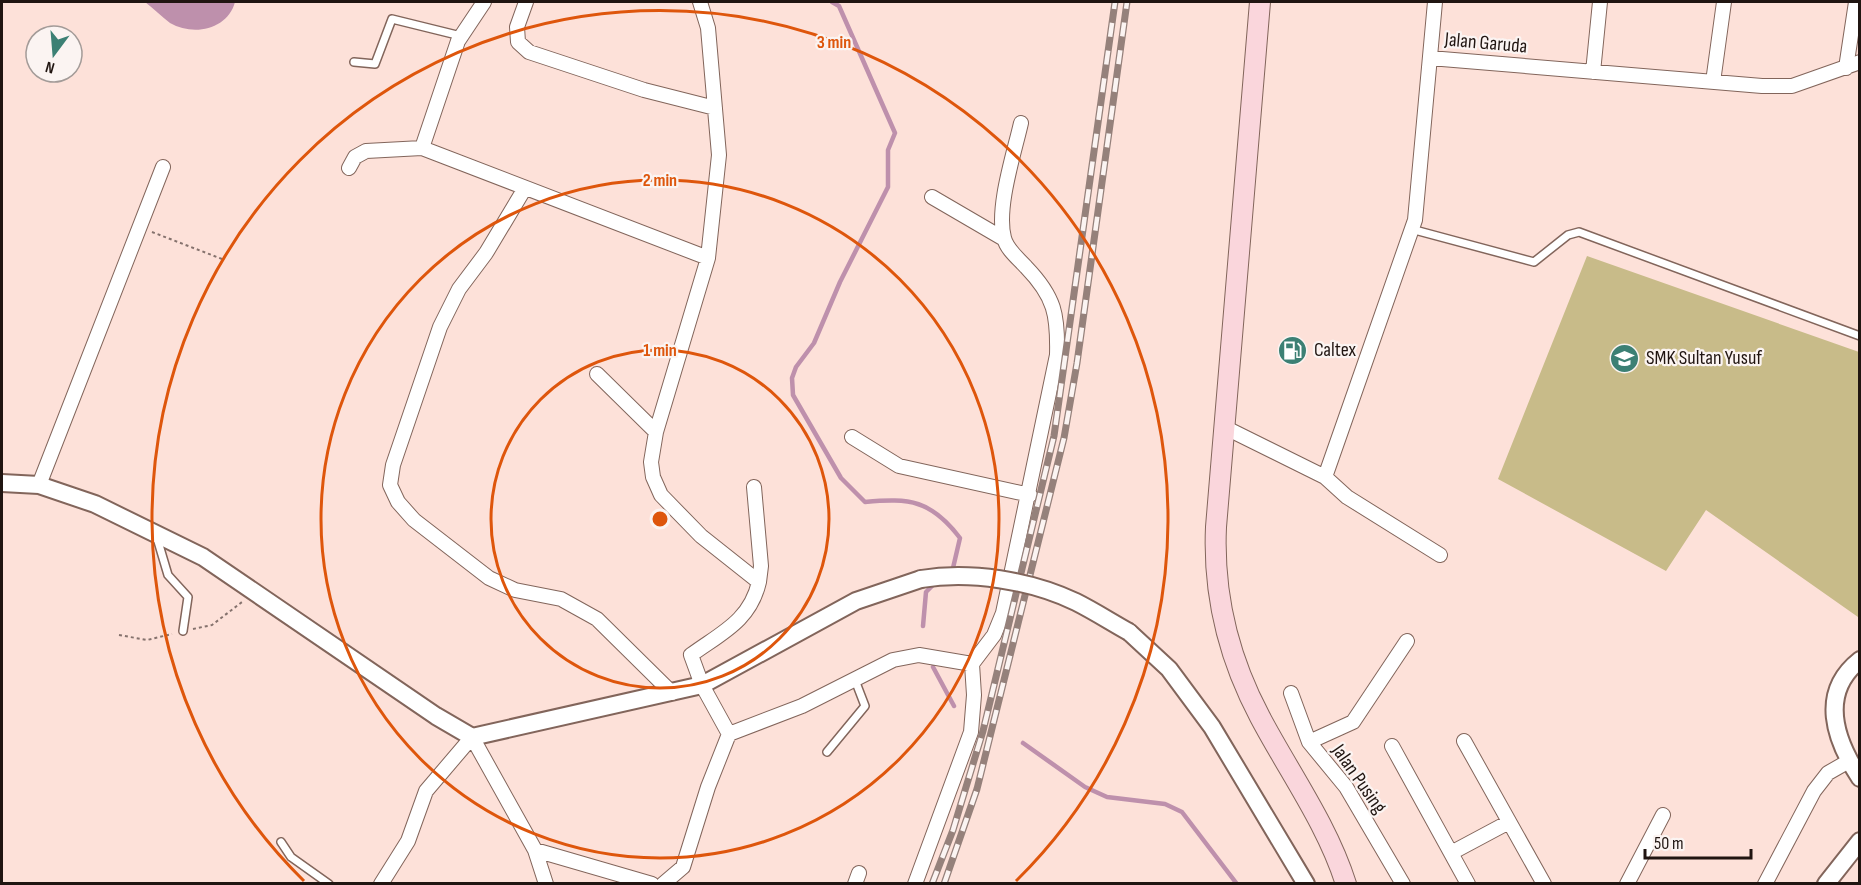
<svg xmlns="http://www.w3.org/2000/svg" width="1861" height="885" viewBox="0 0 1861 885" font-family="'Sofia Sans Condensed',sans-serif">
<rect width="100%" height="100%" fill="#fde1d9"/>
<path fill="#c8bb89" d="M 1587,256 L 1859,352 L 1858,617 L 1706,510 L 1666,571 L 1498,479 Z"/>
<path fill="#be90ac" d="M 145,2 L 235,2 C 228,29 194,37 170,23 C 162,17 153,8 145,2 Z"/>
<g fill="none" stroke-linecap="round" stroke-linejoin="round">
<path stroke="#be90ac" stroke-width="4.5" d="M 832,2 L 839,6 L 895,133 L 888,150 L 888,187 L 840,282 L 814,343 L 796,367 L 792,378 L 793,395 L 841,478 L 865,502 C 910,498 931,500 960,538 L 953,568 L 949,571
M 923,626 L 926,592 L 936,582
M 933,667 L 954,706
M 1023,743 L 1085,787 L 1107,797 L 1165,804 L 1182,812 L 1237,884"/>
<defs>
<path id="service" d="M 354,62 L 375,64 L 392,19 L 461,36
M 1411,229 L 1534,262 L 1568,235 L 1579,232 L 1860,336
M 157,538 L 168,575 L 188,597 L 183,631
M 827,752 L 865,706 L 855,680
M 281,842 L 291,857 L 329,884"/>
<path id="minor" d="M 526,2 L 517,27 L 518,42 L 529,52 L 644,90 L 715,108
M 700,2 L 708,28 L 719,155 L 708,258 L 656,432 L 651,462 L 653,477 L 661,495 L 701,536 L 759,582 C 750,621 721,633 691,655 L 702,685 L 729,734 L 802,706 L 893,660 L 919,655 L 972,664 L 974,695 L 971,732 L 915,884
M 1430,58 L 1762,86 L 1792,86 L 1860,62
M 1846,68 L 1856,2
M 1593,72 L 1600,2
M 1713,82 L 1724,2
M 422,148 L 458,41 L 484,2
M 349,168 L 355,157 L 366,151 L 422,148 L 708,258
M 525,188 L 486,253 L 459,289 L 440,327 L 393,465 L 390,485 L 398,502 L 414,520 L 489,578 L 515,590 L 561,599 L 597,619 L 672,693
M 932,197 L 1004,239
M 597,374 L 656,432
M 1226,428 L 1325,477 L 1347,497 L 1440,555
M 852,437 L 899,466 L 1030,495
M 1325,477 L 1415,220 L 1435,2
M 39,485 L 163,167
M 754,487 L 761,566 L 759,582
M 972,664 L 994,635 L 1003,613 L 1057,355 C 1058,315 1055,297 1026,267 C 1018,258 1007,250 1004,238 C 996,208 1014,154 1021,123
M 1291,693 L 1309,742 L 1346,787 L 1403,884
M 1464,741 L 1544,884
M 1309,742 L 1353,722 L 1407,641
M 1392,746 L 1468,884
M 535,850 L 652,884
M 1451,853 L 1509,822
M 381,884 L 408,841 L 426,791 L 472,737 L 535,850 L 546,884
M 663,884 L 683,867 L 708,787 L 729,734
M 855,884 L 859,873
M 1627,884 L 1663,815
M 1765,884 L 1814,791 L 1828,773 L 1849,761"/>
<path id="tertiary" d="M 2,483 L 39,485 L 95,504 L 203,557 L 436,716 L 472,737 L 702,685 L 856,601 L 921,579
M 1129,632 L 1169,669 L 1212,727 L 1306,884
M 1860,660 C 1818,693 1835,740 1860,778
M 1826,884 L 1860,841"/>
<path id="secondary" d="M 1260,2 L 1216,527 C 1213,594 1228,657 1260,717 C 1289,772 1327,824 1346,884"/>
</defs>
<use href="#service" stroke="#82655b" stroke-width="10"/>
<use href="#minor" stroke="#82655b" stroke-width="16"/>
<use href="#tertiary" stroke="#82655b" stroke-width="20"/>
<use href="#secondary" stroke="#82655b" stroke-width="22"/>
<path stroke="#85726d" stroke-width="2" stroke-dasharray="3 3" stroke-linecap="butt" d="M 152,232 L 222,259
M 193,629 L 212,625 L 242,602
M 119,635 L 147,640 L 172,634"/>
<use href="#service" stroke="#fff" stroke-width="7"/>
<use href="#minor" stroke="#fff" stroke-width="14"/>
<use href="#tertiary" stroke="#fff" stroke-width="16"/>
<use href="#secondary" stroke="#fad6dc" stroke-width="20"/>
<defs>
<path id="rail" d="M 932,884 L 953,830 L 983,731 L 1054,436 L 1115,2
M 944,884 L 977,789 L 1064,438 L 1077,363 L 1127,2"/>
</defs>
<use href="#rail" stroke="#95817b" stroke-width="7"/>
<use href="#rail" stroke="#fbf4f2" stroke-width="4.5" stroke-dasharray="14" stroke-linecap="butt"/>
<defs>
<path id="tertiary-bridge" d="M 921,579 C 970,571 1030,580 1076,602 C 1094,611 1111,622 1129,632"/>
</defs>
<use href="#tertiary-bridge" stroke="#82655b" stroke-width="20" stroke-linecap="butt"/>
<use href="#tertiary-bridge" stroke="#fff" stroke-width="16"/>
</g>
<g fill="none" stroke="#de560c" stroke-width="3">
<circle cx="660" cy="519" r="169"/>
<circle cx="660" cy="519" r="339"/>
<path d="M304 881A508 508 0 1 1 1016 881"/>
</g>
<defs>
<symbol id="fuel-disc" viewBox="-11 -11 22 22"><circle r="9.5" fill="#3c8074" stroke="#fbf4f2"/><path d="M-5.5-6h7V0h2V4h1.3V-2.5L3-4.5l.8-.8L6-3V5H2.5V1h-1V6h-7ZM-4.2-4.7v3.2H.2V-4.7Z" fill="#fff"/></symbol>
<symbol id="school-disc" viewBox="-11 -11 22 22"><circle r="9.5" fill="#3c8074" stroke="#fbf4f2"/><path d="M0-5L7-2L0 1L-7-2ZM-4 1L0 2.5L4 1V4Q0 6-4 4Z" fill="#fff"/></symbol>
</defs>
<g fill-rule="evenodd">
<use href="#fuel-disc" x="1276" y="334" width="33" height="33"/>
<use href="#school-disc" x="1608" y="342" width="33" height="33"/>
</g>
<g text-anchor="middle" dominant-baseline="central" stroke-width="4.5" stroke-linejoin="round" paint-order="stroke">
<g font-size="20" fill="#201511" stroke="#fbf4f2">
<text transform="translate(1486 43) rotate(5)">Jalan Garuda</text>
<text transform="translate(1359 779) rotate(55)">Jalan Pusing</text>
</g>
<g font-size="20" fill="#201511" stroke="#fbf4f2" text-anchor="start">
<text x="1314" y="350">Caltex</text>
<text x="1646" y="358">SMK Sultan Yusuf</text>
</g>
</g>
<circle cx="660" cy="519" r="9" fill="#de560c" stroke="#fbf4f2" stroke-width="3"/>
<g font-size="18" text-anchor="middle" font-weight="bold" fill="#de560c" stroke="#fbf4f2" stroke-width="4.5" stroke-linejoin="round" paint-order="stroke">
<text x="834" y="48">3 min</text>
<text x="660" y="186">2 min</text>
<text x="660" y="356">1 min</text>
</g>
<rect width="1861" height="885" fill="none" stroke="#201511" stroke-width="6"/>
<g transform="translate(54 54) rotate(196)"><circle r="28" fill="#fbf4f2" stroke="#a39b98" stroke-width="1.5"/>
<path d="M0-4.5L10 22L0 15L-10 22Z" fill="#3c8074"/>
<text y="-9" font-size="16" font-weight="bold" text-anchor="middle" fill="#201511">N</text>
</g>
<path d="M1645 849v9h106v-9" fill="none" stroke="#201511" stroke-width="3"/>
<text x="1654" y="849" font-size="18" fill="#201511" stroke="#fbf4f2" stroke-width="4.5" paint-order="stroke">50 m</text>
</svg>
